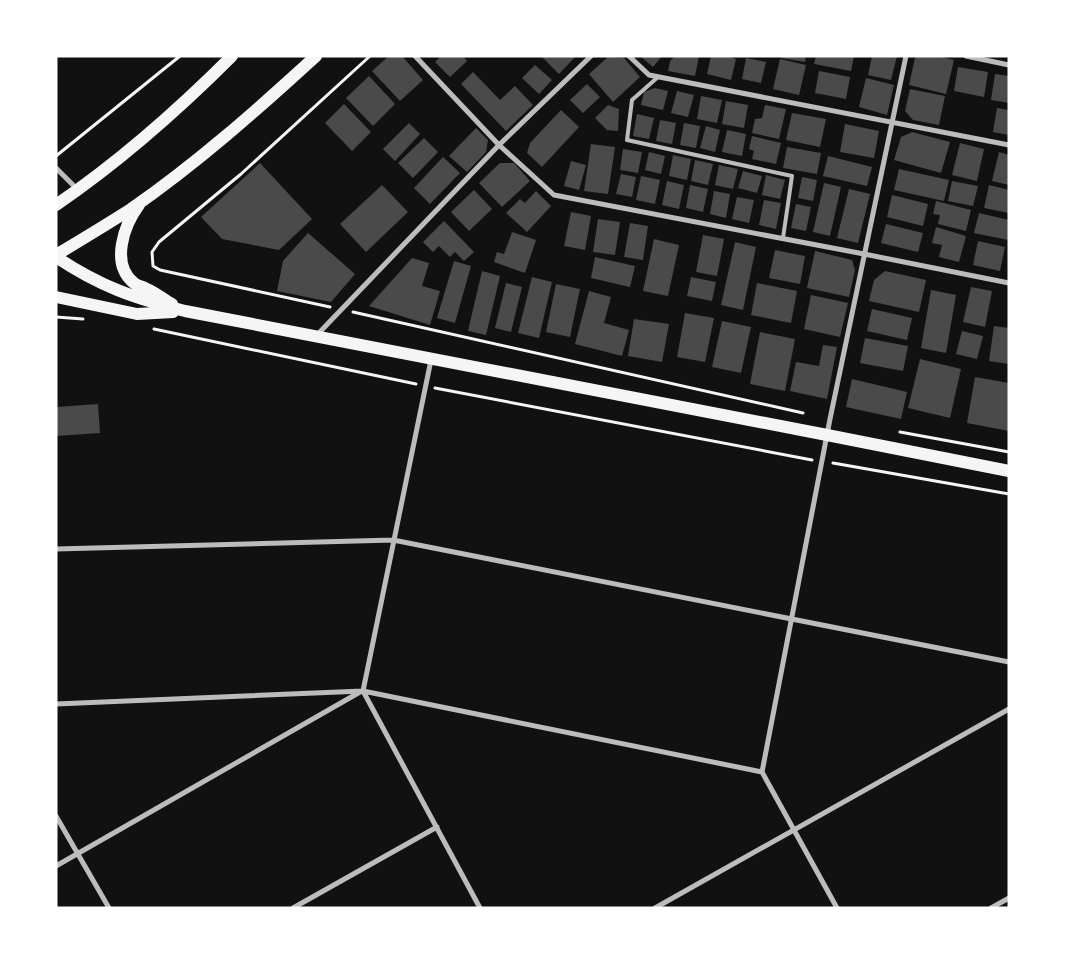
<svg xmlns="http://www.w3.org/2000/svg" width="1065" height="964" viewBox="0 0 1065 964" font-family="Overpass,sans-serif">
  <rect width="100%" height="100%" fill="#111"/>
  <path fill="#4a4a4a" d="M389 56H402L423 80 400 101 372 71Z
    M441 56H463L467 61 450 77 435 62Z
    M541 56H576L559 74Z
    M640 56H662L653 67Z
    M675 56H699L695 76 668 71 670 61Z
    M711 56H726L736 59 731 80 707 74Z
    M781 56H806L805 62 781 58Z
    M816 56H854L851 71 814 64Z
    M872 56H897L891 80 868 75Z
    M918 56H938L954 60 946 94 909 85 915 58Z
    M608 57 624 58 640 77 613 102 589 74Z
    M746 58 766 62 761 83 742 79Z
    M780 59 806 65 799 95 773 89Z
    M535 65 552 80 539 94 522 78Z
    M958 67 988 72 984 97 954 91Z
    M819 71 850 77 846 99 815 93Z
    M473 72 500 100 515 86 533 105 506 131 461 84Z
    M995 74 1009 76V103L991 100Z
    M369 76 395 104 373 126 346 98Z
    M866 78 894 85 887 115 859 107Z
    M587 84 600 97 583 113 570 100Z
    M655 88 668 91 663 110 641 105 644 92Z
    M910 89 945 96 939 125 913 120 905 111Z
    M677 91 694 95 688 117 671 113Z
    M701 96 722 100 717 123 697 119Z
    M726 101 748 105 744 128 722 124Z
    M344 104 371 132 352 151 325 123Z
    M608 105 619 109 618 131 607 130 595 118Z
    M765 105 786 109 779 139 752 133 755 119 762 118Z
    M997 108 1009 110V135L993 132Z
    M561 110 579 127 542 167 527 153 530 143Z
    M792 113 826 119 820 147 786 140Z
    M637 114 654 118 649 139 633 136Z
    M660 120 676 123 672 144 656 141Z
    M409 123 420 134 395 161 383 149Z
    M684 123 700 126 696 148 680 145Z
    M845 124 879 131 874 158 840 152Z
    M706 126 720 130 715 152 700 148Z
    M476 128 488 140 486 152 467 172 449 156Z
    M727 130 746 134 742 156 722 152Z
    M912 132 950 142 941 173 894 160 901 137Z
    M752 136 781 143 776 164 752 159 754 151 749 149Z
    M424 138 438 152 413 178 398 163Z
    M960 143 984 149 977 181 952 175Z
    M591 144 615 147 608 194 584 191Z
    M787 147 821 153 817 174 783 168Z
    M623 149 642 152 638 173 620 170Z
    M649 152 665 156 661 174 645 170Z
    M999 152 1009 155V185L992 181Z
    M673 155 691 159 687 180 669 176Z
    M828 156 872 167 867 186 823 176Z
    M443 157 460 173 430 204 414 188Z
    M695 160 713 164 708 185 691 181Z
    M571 161 586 165 579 190 564 186Z
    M260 163 312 219 279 250 222 239 201 217Z
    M500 163H514L530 181 502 207 479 183Z
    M719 165 738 169 733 189 715 185Z
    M899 169 949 180 944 201 894 190Z
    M743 171 762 176 757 193 738 188Z
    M621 174 636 177 632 197 616 194Z
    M766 175 785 180 780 199 762 195Z
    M641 176 660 180 655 204 636 200Z
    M802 177 817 180 813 201 798 198Z
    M667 181 684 185 679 209 662 205Z
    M952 181 978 186 973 206 948 201Z
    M824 183 841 187 830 236 813 232Z
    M382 185 408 212 366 252 340 224Z
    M690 185 708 189 703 212 686 208Z
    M989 185 1009 190V213L984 208Z
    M849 189 870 194 858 243 837 238Z
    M474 190 492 209 469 231 451 212Z
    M536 191 551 206 527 232 506 213 520 199 525 203Z
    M714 191 730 194 726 218 710 214Z
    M892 195 928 204 923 226 887 217Z
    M737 197 754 200 749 223 732 219Z
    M764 200 781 203 776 229 759 225Z
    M936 201 971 210 966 231 938 224 940 215 933 214Z
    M796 204 811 207 806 231 791 228Z
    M571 212 591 216 585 250 564 246Z
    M979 213 1009 220 1008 240 974 233Z
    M598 219 620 222 615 255 593 252Z
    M444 221 474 252 464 261 455 252 450 257 439 246 433 252 423 242Z
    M630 223 648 226 643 260 624 257Z
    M886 224 923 233 918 252 881 243Z
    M936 227 966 236 959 262 939 257 942 245 932 243Z
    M512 232 536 240 525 273 494 262 497 252 504 254Z
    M308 233 355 274 331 302 277 291 283 261Z
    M703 235 724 239 717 276 696 272Z
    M654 239 679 245 668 296 643 291Z
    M978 241 1005 247 1000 271 973 265Z
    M735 242 756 247 743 310 721 305Z
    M775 250 805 256 800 284 769 278Z
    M815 251 852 260 855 270 849 297 807 288Z
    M595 257 635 266 630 287 591 278Z
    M412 258 429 263 422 286 440 291 430 325 369 306Z
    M454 261 471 266 455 323 437 318Z
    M482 271 500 276 486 335 468 331Z
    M885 271 926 280 919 312 869 301 874 280Z
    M532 277 552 282 539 338 518 333Z
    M691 277 716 282 712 301 687 296Z
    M506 283 522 287 511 332 495 328Z
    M757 283 797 291 791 323 751 315Z
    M556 284 580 289 570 337 546 332Z
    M971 287 992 291 985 327 963 322Z
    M931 290 956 295 946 353 921 348Z
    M589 291 611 297 604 323 629 330 622 356 575 344Z
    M811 295 848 303 840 337 804 329Z
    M872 309 912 318 907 340 867 331Z
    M685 313 714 318 705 362 677 357Z
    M634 319 669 324 662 362 628 356Z
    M722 321 751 327 741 373 712 367Z
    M994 326 1009 328V364L989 361Z
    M962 331 983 336 977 359 956 354Z
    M760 332 795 339 785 391 750 384Z
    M865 338 908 346 903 371 860 363Z
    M823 345 837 347 827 399 790 391 796 362 819 366Z
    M920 359 961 369 950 418 908 408Z
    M975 377 1009 383V431L967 423Z
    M852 379 907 392 901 419 846 407Z
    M98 404 100 433 56 436V407Z"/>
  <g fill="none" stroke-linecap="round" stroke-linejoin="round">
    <path stroke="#f5f5f5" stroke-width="3" d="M56 156 180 56
      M330 307 160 270 153 266 152 252 159 242 241 174 370 56
      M353 312 803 413
      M56 317 83 319
      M154 329 416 384
      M435 388 812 460
      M900 432 1009 452
      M833 463 1009 494"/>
    <path stroke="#bcbcbc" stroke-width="4" d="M658 77 632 100 627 140 792 176 783 238"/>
    <path stroke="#bcbcbc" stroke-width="5" d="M415 56 499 145 554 195 864 254 1009 283
      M629 56 649 75 1009 145
      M966 56 1009 65
      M56 168 77 189
      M316 336 499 145 591 56
      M431 360 363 691 480 908
      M56 549 393 540 1009 662
      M56 704 363 691 762 772
      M56 816 109 908
      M56 866 360 692
      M293 908 437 827
      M655 908 1009 709
      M837 908 762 772 830 419 906 56
      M991 908 1009 898"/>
    <path stroke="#f5f5f5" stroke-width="12" d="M56 205C119 162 178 110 232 56
      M139 205C124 225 110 264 134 283 137 286 142 286 145 288 155 292 163 299 172 304
      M56 255C81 240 106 225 131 209 196 164 257 110 316 56
      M56 257C101 287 134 298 185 311L827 435 1009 471
      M56 297 137 314 173 312"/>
  </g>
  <rect width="1065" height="964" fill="none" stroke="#ffffff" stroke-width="115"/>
</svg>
